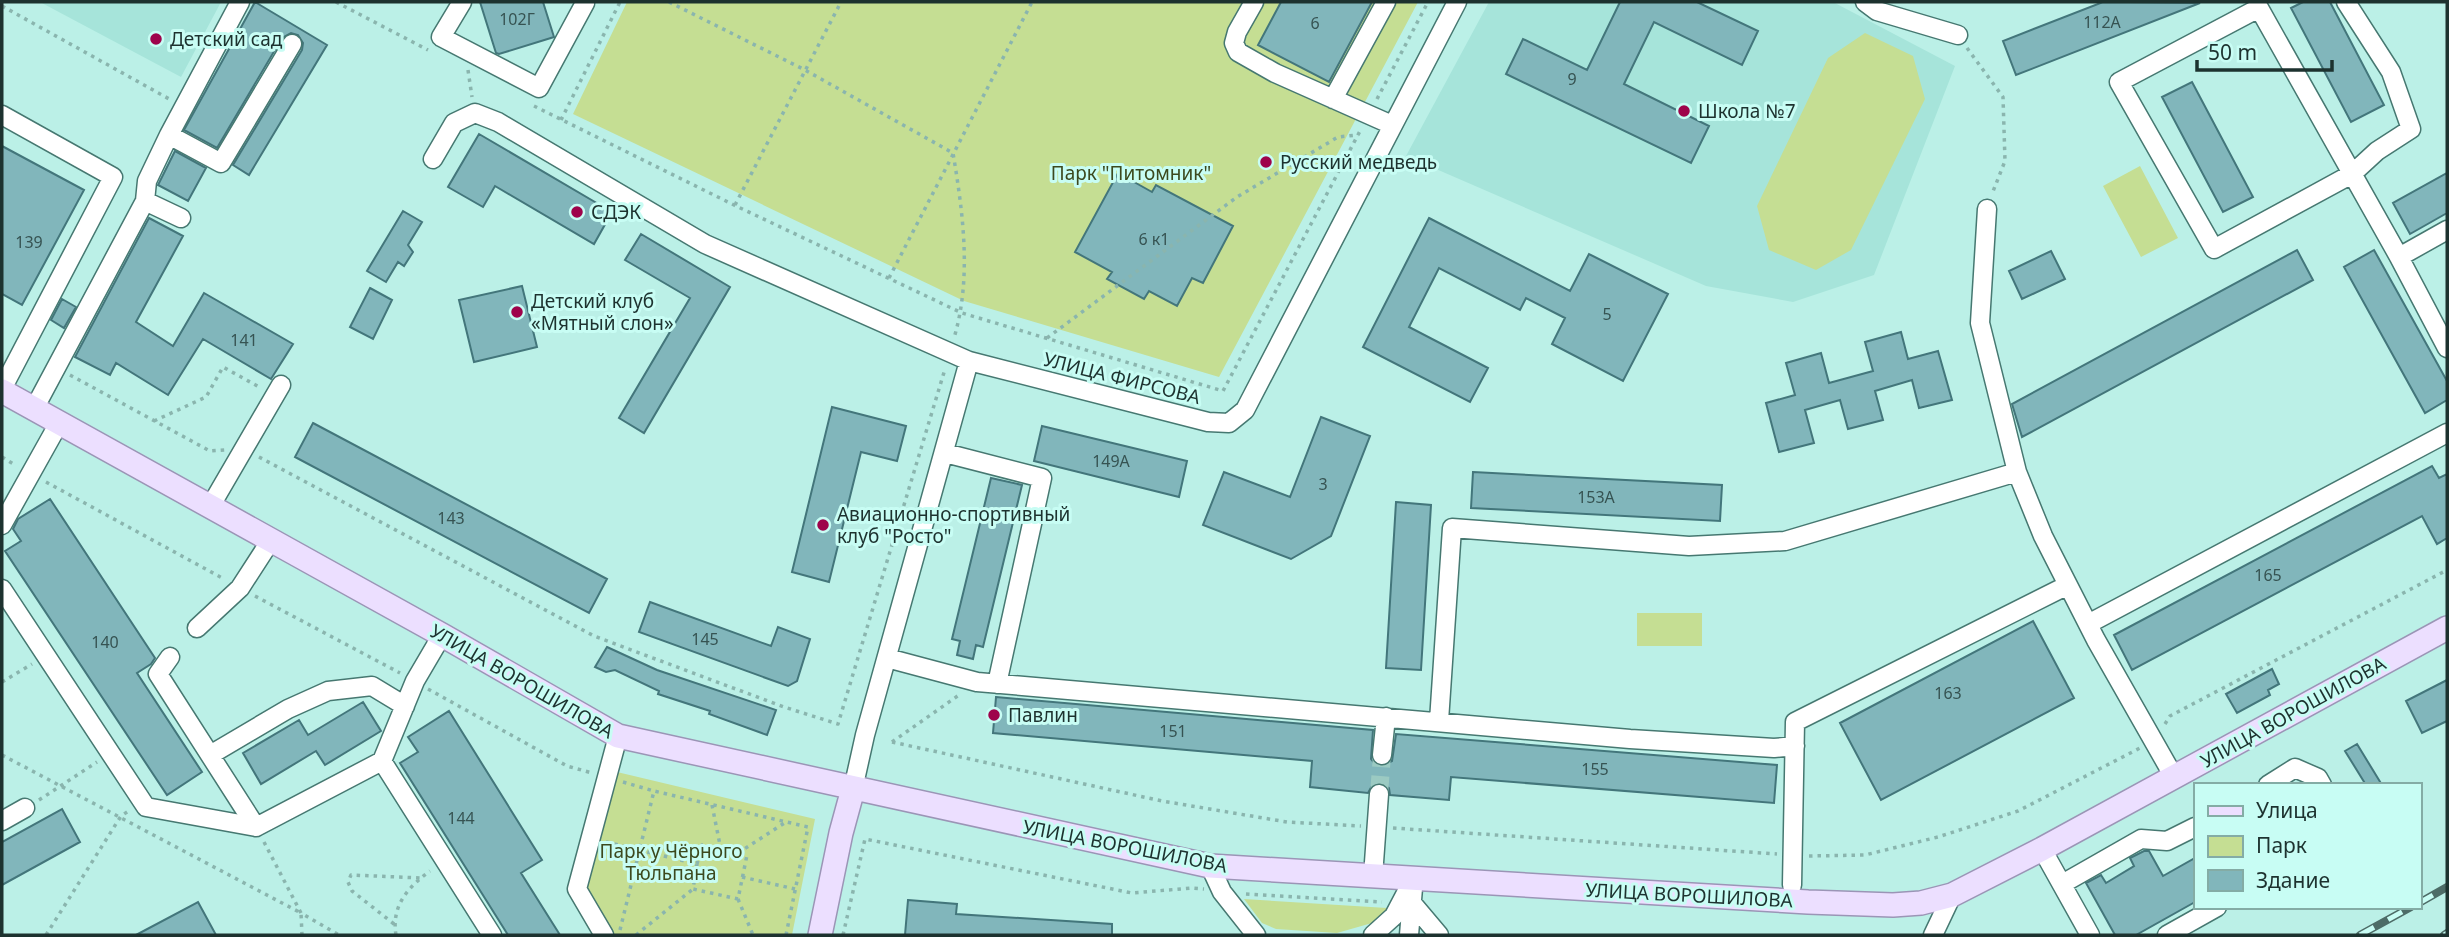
<svg xmlns="http://www.w3.org/2000/svg" width="2449" height="937" viewBox="0 0 2449 937" font-family="'Noto Sans',sans-serif">
  <rect width="100%" height="100%" fill="#bbf0e7"/>
  <path fill="#a6e4da" d="M40 2H221L181 77Z
    M1489 2H1833L1955 66 1874 275 1793 302 1706 286 1406 156Z"/>
  <path fill="#c5de93" d="M627 2H1418L1219 377 964 301 573 114Z
    M1865 33 1913 56 1925 99 1851 250 1816 270 1769 250 1757 206 1828 58Z
    M2140 166 2178 238 2141 257 2103 186Z
    M1637 613H1702V646H1637Z
    M617 772 815 819 792 935H606L585 892Z
    M1244 899 1387 908H1388L1372 923 1337 933 1276 929 1262 923Z"/>
  <path fill="#81b6bb" stroke="#43767b" stroke-width="2" d="M255 2 327 45 249 175 233 165 302 50 303 43 298 35 291 33 282 38 217 148 184 130Z
    M480 2H543L554 37 499 54 496 53Z
    M1281 2H1372L1329 82 1258 45Z
    M1620 2H1697L1758 31 1742 65 1654 22 1624 84 1709 126 1691 163 1506 74 1523 39 1587 70Z
    M2103 2 2200 3 2016 75 2003 41Z
    M2303 2H2330L2384 105 2351 122 2291 8Z
    M2192 82 2253 197 2223 212 2162 97Z
    M479 134 612 212 594 244 495 186 483 207 448 187Z
    M2 146 84 190 22 305 2 294Z
    M175 151 206 168 188 201 158 185Z
    M1118 173 1152 192 1156 185 1233 226 1203 283 1192 278 1177 306 1149 291 1144 299 1107 279 1112 272 1075 252Z
    M2447 173V213L2410 234 2393 203Z
    M403 211 422 222 408 245 413 252 404 266 398 262 386 282 367 271Z
    M149 218 183 236 136 322 173 346 204 293 293 344 271 379 203 339 168 395 116 363 110 375 75 357Z
    M1429 218 1570 291 1589 254 1668 294 1623 381 1552 344 1565 318 1526 298 1520 310 1439 268 1409 327 1488 368 1470 402 1363 347Z
    M641 234 730 287 644 433 619 418 690 298 625 260Z
    M2297 250 2313 280 2022 437 2012 404Z
    M2374 250 2447 381V400L2425 413 2344 267Z
    M2051 251 2065 279 2022 299 2009 271Z
    M522 286 537 347 474 362 459 300Z
    M370 288 392 300 373 339 350 327Z
    M62 299 76 307 64 328 51 320Z
    M1901 332 1908 359 1938 351 1952 400 1919 408 1912 380 1875 391 1883 420 1848 429 1840 400 1805 410 1814 443 1779 452 1766 403 1795 395 1786 363 1821 353 1829 383 1873 371 1865 342Z
    M832 407 906 426 897 461 861 452 829 582 792 572Z
    M1321 417 1370 436 1331 536 1291 559 1203 525 1224 472 1290 497Z
    M313 423 607 579 589 613 295 457Z
    M1042 426 1187 461 1179 497 1034 461Z
    M2432 466 2439 478 2447 474V538L2437 544 2422 516 2132 670 2114 635Z
    M1473 472 1722 485 1720 521 1471 508Z
    M991 478 1022 485 983 647 976 645 973 659 957 655 960 641 952 639Z
    M50 499 155 658 151 664 137 673 202 772 167 795 5 551 21 541 13 529 18 519Z
    M1396 502 1431 505 1421 670 1386 668Z
    M650 602 771 646 778 627 810 639 797 681 788 686 639 632Z
    M2033 621 2074 698 1881 800 1840 723Z
    M607 647 657 670 776 710 767 735 709 714 710 711 658 694 659 691 615 670 606 672 595 667Z
    M2272 669 2279 684 2268 690 2270 695 2237 713 2226 694Z
    M2447 680V721L2422 733 2406 701Z
    M996 697 1373 730 1371 759 1375 764 1382 766 1392 761 1396 734 1777 765 1774 803 1451 777 1449 800 1390 795 1389 788 1381 783 1373 784 1368 793 1310 787 1312 761 993 733Z
    M363 702 381 731 325 765 316 751 261 784 243 753 299 720 308 735Z
    M449 711 542 860 521 873 560 935H508L400 763 418 752 408 737Z
    M2357 744 2382 785H2366L2345 751Z
    M62 809 80 842 2 885V842Z
    M2144 851H2149L2163 876 2195 858V902L2136 935H2115L2086 883 2101 875 2106 883 2134 866 2130 858Z
    M908 900 957 904 956 914 1112 924V935H905Z
    M198 902 216 935H136Z"/>
  <g fill="none" stroke-linecap="round" stroke-linejoin="round">
    <path stroke="#9bcac2" stroke-width="18" stroke-dasharray="18 9" stroke-linecap="butt" d="M1379 794 1382 755"/>
    <defs>
      <path id="minor" d="M462 2 441 37 539 88 585 3 584 2
        M1254 2 1237 32 1234 43 1238 52 1275 73 1392 125
        M1865 2 1877 11 1958 35
        M2346 2 2391 72 2411 129 2377 151 2352 174 2214 249 2119 82 2259 8 2399 257
        M1333 99 1386 2
        M2 115 113 177 2 389
        M169 135 221 163 292 44
        M433 159 454 123 475 113 498 122 705 244 969 361 1208 422 1229 423 1245 410 1457 2
        M145 201 181 218
        M1987 209 1980 323 2017 472 2043 536 2096 640 2174 777
        M2447 230 2399 257 2447 348
        M34 409 145 201 147 181 169 135 240 2
        M945 453 1042 478 997 684
        M210 507 281 385
        M2 525 59 423
        M2 589 146 807 256 827
        M2088 624 2447 433
        M197 628 240 588 271 540
        M442 635 415 681 382 761 492 935
        M170 657 158 674 256 827 382 761
        M887 658 977 682 1630 739 1774 748 1795 746
        M1439 721 1452 528 1689 546 1785 541 2017 472
        M210 755 288 709 328 691 372 686 405 706
        M1382 755 1386 717
        M2268 785 2295 768 2318 778 2322 785
        M853 789 865 735 969 361
        M2 821 25 808
        M2042 849 2090 935
        M1210 866 1222 892 1256 935
        M1373 876 1379 794
        M2062 884 2141 839 2167 841 2195 827
        M1792 885 1795 722 2068 585
        M1412 903 1439 935
        M604 935 577 889 618 736
        M1373 935 1394 916 1414 878
        M1409 935 1413 888
        M1933 935 1952 895
        M2167 935 2217 907"/>
      <path id="major" d="M2 391 442 635 618 736 1210 866 1808 902 1893 905 1921 903 1952 895 2042 849 2447 628
        M820 935 841 833 853 789"/>
    </defs>
    <use href="#minor" stroke="#467871" stroke-width="21"/>
    <use href="#major" stroke="#9b95b6" stroke-width="26"/>
    <path stroke="#8ab5ae" stroke-width="3.5" stroke-dasharray="3.5 5" stroke-linecap="butt" d="M336 2 428 50
      M669 2 805 70 953 153C963 213 972 278 954 338
      M2 6 171 100
      M1967 48 2003 97 2005 161 1992 194
      M468 70 472 97
      M1377 99 1428 2
      M534 106 734 205 962 313 1223 391 1360 131
      M561 120 620 2
      M735 205 841 2
      M889 278 1032 2
      M1047 338 1237 197 1338 137 1358 135
      M70 375 210 451 225 450
      M154 421 206 397 223 367 261 388
      M2 457 15 465
      M259 457 594 636 784 707 838 724 945 369
      M46 482 224 579
      M255 596 400 673
      M2 682 32 664
      M428 689 567 766 592 773
      M2165 724 2170 716 2447 570
      M892 742 1162 801 1287 822 1361 826
      M892 742 959 695
      M2 755 301 913 302 935
      M623 782 654 791
      M39 800 97 762
      M712 805 721 850
      M1393 828 1777 854
      M264 842 301 913 339 935
      M606 842 697 864 702 845 747 855 738 899 693 889 697 864
      M738 853 786 822
      M1809 856 1865 855 1938 837 2018 811 2140 748
      M742 877 795 889
      M1246 894 1382 902
      M738 899 753 935
      M394 924 352 891 348 882 351 875 421 878
      M620 930 654 791 808 827 786 935
      M46 935 121 816 130 810
      M396 935C391 906 408 887 430 871
      M636 935 693 889
      M843 935 865 839 1132 893 1192 888 1204 889"/>
    <use href="#minor" stroke="#fff" stroke-width="18"/>
    <use href="#major" stroke="#ecdfff" stroke-width="23"/>
    <defs>
      <path id="rail" d="M2419 903 2447 887
        M2360 935 2411 907
        M2444 935 2447 933"/>
    </defs>
    <use href="#rail" stroke="#4d6c67" stroke-width="8"/>
    <use href="#rail" stroke="#c8fdf4" stroke-width="5" stroke-dasharray="16" stroke-linecap="butt"/>
  </g>
  <g fill="#9e034b" stroke="#c8fdf4" stroke-width="2.5">
    <circle cx="156" cy="39" r="7"/>
    <circle cx="1684" cy="111" r="7"/>
    <circle cx="1266" cy="162" r="7"/>
    <circle cx="577" cy="212" r="7"/>
    <circle cx="517" cy="312" r="7"/>
    <circle cx="823" cy="525" r="7"/>
    <circle cx="994" cy="715" r="7"/>
  </g>
  <g text-anchor="middle" stroke-width="6" stroke-linejoin="round" paint-order="stroke">
    <g font-size="16" fill="#365352">
      <text x="517" y="25">102Г</text>
      <text x="2102" y="28">112А</text>
      <text x="1315" y="29">6</text>
      <text x="1572" y="85">9</text>
      <text x="1154" y="245">6 к1</text>
      <text x="29" y="248">139</text>
      <text x="1607" y="320">5</text>
      <text x="244" y="346">141</text>
      <text x="1111" y="467">149А</text>
      <text x="1323" y="490">3</text>
      <text x="1596" y="503">153А</text>
      <text x="451" y="524">143</text>
      <text x="2268" y="581">165</text>
      <text x="705" y="645">145</text>
      <text x="105" y="648">140</text>
      <text x="1948" y="699">163</text>
      <text x="1173" y="737">151</text>
      <text x="1595" y="775">155</text>
      <text x="461" y="824">144</text>
    </g>
    <g font-size="19" fill="#1d322f" stroke="#c8fdf4" text-anchor="start">
      <text x="170" y="46">Детский сад</text>
      <text x="1698" y="118">Школа №7</text>
      <text x="1280" y="169">Русский медведь</text>
      <text x="591" y="219">СДЭК</text>
      <text x="531" y="308">Детский клуб<tspan x="531" dy="22">«Мятный слон»</tspan></text>
      <text x="837" y="521">Авиационно-спортивный<tspan x="837" dy="22">клуб "Росто"</tspan></text>
      <text x="1008" y="722">Павлин</text>
    </g>
    <g font-size="19" fill="#3c491e" stroke="#c8fdf4">
      <text x="1131" y="180">Парк "Питомник"</text>
      <text x="671" y="858">Парк у Чёрного<tspan x="671" dy="22">Тюльпана</tspan></text>
    </g>
    <g font-size="19" fill="#1d322f" stroke="#c8fdf4">
      <text transform="translate(1122 378) rotate(14)" y="7">УЛИЦА ФИРСОВА</text>
      <text transform="translate(522 681) rotate(30)" y="7">УЛИЦА ВОРОШИЛОВА</text>
      <text transform="translate(2293 712) rotate(-29)" y="7">УЛИЦА ВОРОШИЛОВА</text>
      <text transform="translate(1125 846) rotate(11)" y="7">УЛИЦА ВОРОШИЛОВА</text>
      <text transform="translate(1689 895) rotate(3)" y="7">УЛИЦА ВОРОШИЛОВА</text>
    </g>
  </g>
  <rect width="2449" height="937" fill="none" stroke="#1d322f" stroke-width="7"/>
  <rect x="2194" y="783" width="228" height="126" fill="#c8fdf4" stroke="#84aca5" stroke-width="2"/>
  <rect x="2208" y="806" width="35" height="10" fill="#ecdfff" stroke="#84aca5" stroke-width="2"/>
  <text x="2256" y="818" font-size="21" fill="#1d322f">Улица</text>
  <rect x="2208" y="836" width="35" height="21" fill="#c5de93" stroke="#84aca5" stroke-width="2"/>
  <text x="2256" y="853" font-size="21" fill="#1d322f">Парк</text>
  <rect x="2208" y="870" width="35" height="21" fill="#81b6bb" stroke="#84aca5" stroke-width="2"/>
  <text x="2256" y="888" font-size="21" fill="#1d322f">Здание</text>
  <path d="M2197 60v10h135v-10" fill="none" stroke="#1d322f" stroke-width="3.5"/>
  <text x="2208" y="60" font-size="21" fill="#1d322f" stroke="#c8fdf4" stroke-width="5" paint-order="stroke">50 m</text>
</svg>
